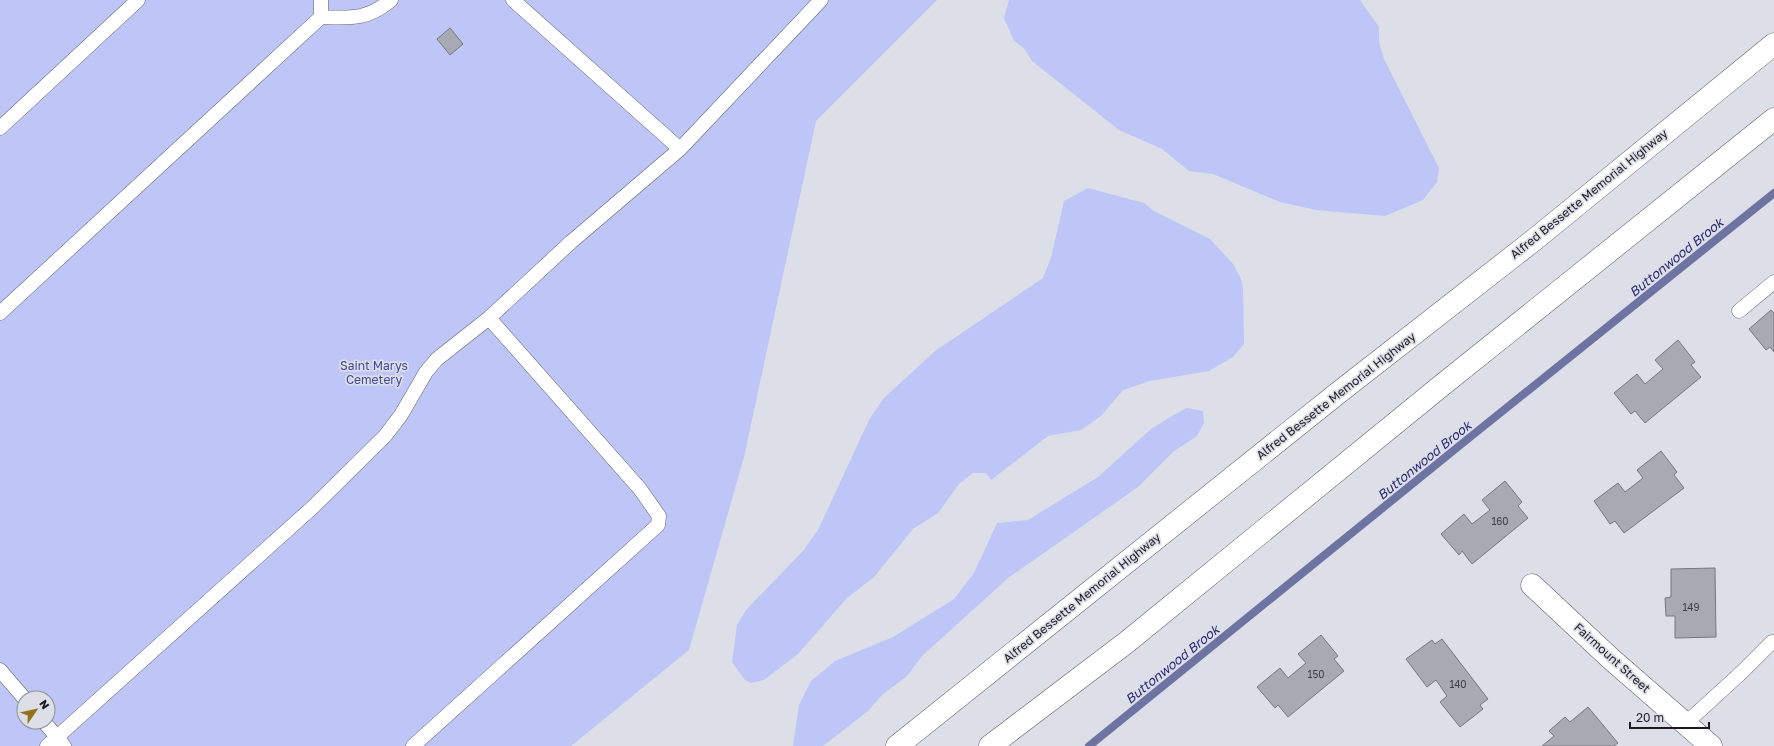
<svg xmlns="http://www.w3.org/2000/svg" width="1774" height="746" viewBox="0 0 1774 746" font-family="'Golos Text',sans-serif">
  <rect width="100%" height="100%" fill="#dcdee8"/>
  <path fill="#bdc6f7" fill-rule="evenodd" d="M0 0H937L816 121 744 457 689 650 571 746H0ZM24 698H48V722H24Z
    M1009 0H1360L1379 27V42L1384 59 1439 168 1437 182 1423 200 1385 216 1316 210 1280 202 1213 174 1189 171 1162 149 1119 130 1032 61 1024 48 1014 41 1004 18Z
    M1088 188 1144 203 1154 211 1210 239 1233 264 1241 279 1243 289 1244 344 1233 357 1209 371 1150 381 1123 390 1101 416 1081 430 1048 436 991 480 986 473H973L959 484 938 513 913 529 874 577 847 598 798 654 764 680 751 683 745 680 732 662 737 625 746 610 803 551 818 530 869 420 883 399 935 351 1043 278 1051 258 1064 201Z
    M1187 408 1203 411 1204 423 1197 436 1173 452 1138 487 1008 578 922 656 907 676 882 695 868 711 823 746H793L799 705 811 681 835 661 893 637 954 599 974 573 997 523 1028 520 1098 477 1151 429 1172 416Z"/>
  <g fill="none" stroke-linecap="round" stroke-linejoin="round">
    <path stroke="#6d74a2" stroke-width="8" d="M1089 746 1464 442 1774 193"/>
  </g>
  <path fill="#a8aab3" stroke="#767881" d="M450 28 463 44 450 55 437 39Z
    M1771 310 1774 313V352L1770 347 1766 350 1749 329Z
    M1678 340 1695 362 1691 365 1701 377 1645 423 1635 411 1631 414 1614 393 1637 374 1645 384 1663 369 1655 360Z
    M1661 451 1677 472 1674 475 1684 488 1624 533 1615 521 1610 524 1594 501 1618 483 1625 492 1643 478 1637 470Z
    M1505 481 1522 502 1518 506 1528 518 1472 564 1462 551 1459 555 1441 534 1464 514 1472 524 1490 510 1482 500Z
    M1715 568 1716 637 1675 638V616H1666L1665 598 1671 597V569Z
    M1321 635 1338 656 1334 659 1344 671 1288 717 1278 705 1275 708 1257 687 1280 668 1288 678 1306 663 1298 654Z
    M1442 639 1488 699 1480 705 1483 709 1460 727 1440 702 1447 696 1436 680 1427 687 1406 659 1432 640 1435 644Z
    M1588 707 1618 743 1614 746H1542L1554 736 1549 731 1565 717 1570 722Z"/>
  <g fill="none" stroke-linecap="round" stroke-linejoin="round">
    <defs>
      <path id="lane" d="M321 0V17C351 18 367 20 391 0
        M513 0 680 149
        M0 128 138 0
        M1739 311 1774 282
        M0 313 321 17
        M0 670 24 698
        M44 722 57 737 47 746
        M1685 724 1742 672 1772 642
        M64 746 57 737 313 507 385 436 401 415 426 372 437 359 489 318 571 242 680 149 821 0
        M413 746 658 525 659 516 640 489 489 318"/>
      <path id="street" d="M1532 585 1610 658 1711 746"/>
      <path id="highway" d="M897 746 1338 393 1534 240 1774 44
        M990 746 1127 642 1441 386 1774 119"/>
    </defs>
    <use href="#lane" stroke="#60626b" stroke-width="15"/>
    <use href="#street" stroke="#60626b" stroke-width="23"/>
    <use href="#highway" stroke="#60626b" stroke-width="23"/>
    <use href="#lane" stroke="#fff" stroke-width="14"/>
    <use href="#street" stroke="#fff" stroke-width="22"/>
    <use href="#highway" stroke="#fff" stroke-width="22"/>
  </g>
  <g text-anchor="middle" stroke-width="3.5" stroke-linejoin="round" paint-order="stroke">
    <g font-size="10" fill="#3e3e43">
      <text x="1500" y="525">160</text>
      <text x="1691" y="611">149</text>
      <text x="1316" y="678">150</text>
      <text x="1458" y="688">140</text>
    </g>
    <g font-size="12" fill="#1a1a1e" stroke="#dcdee8">
      <text transform="translate(1589 194) rotate(-39)" y="4">Alfred Bessette Memorial Highway</text>
      <text transform="translate(1336 396) rotate(-38)" y="4">Alfred Bessette Memorial Highway</text>
      <text transform="translate(1082 598) rotate(-39)" y="4">Alfred Bessette Memorial Highway</text>
      <text transform="translate(1612 658) rotate(42)" y="4">Fairmount Street</text>
    </g>
    <g font-size="12" fill="#434996" stroke="#dcdee8">
      <text x="374" y="370">Saint Marys<tspan x="374" dy="14">Cemetery</tspan></text>
    </g>
    <g font-size="13" font-style="italic" fill="#272771" stroke="#dcdee8">
      <text transform="translate(1676 257) rotate(-39)" y="5">Buttonwood Brook</text>
      <text transform="translate(1424 460) rotate(-39)" y="5">Buttonwood Brook</text>
      <text transform="translate(1172 664) rotate(-39)" y="5">Buttonwood Brook</text>
    </g>
  </g>
  <g transform="translate(36 710) rotate(56)"><circle r="19" fill="#dcdee8" stroke="#8e9097"/>
  <path d="M0-3L7 15L0 10L-7 15Z" fill="#94721a"/>
  <text y="-6" font-size="11" font-weight="bold" text-anchor="middle" fill="#1a1a1e">N</text>
  </g>
  <path d="M1630 722v6h79v-6" fill="none" stroke="#1a1a1e" stroke-width="2"/>
  <text x="1636" y="722" font-size="12" fill="#1a1a1e" stroke="#dcdee8" stroke-width="3" paint-order="stroke">20 m</text>
</svg>
